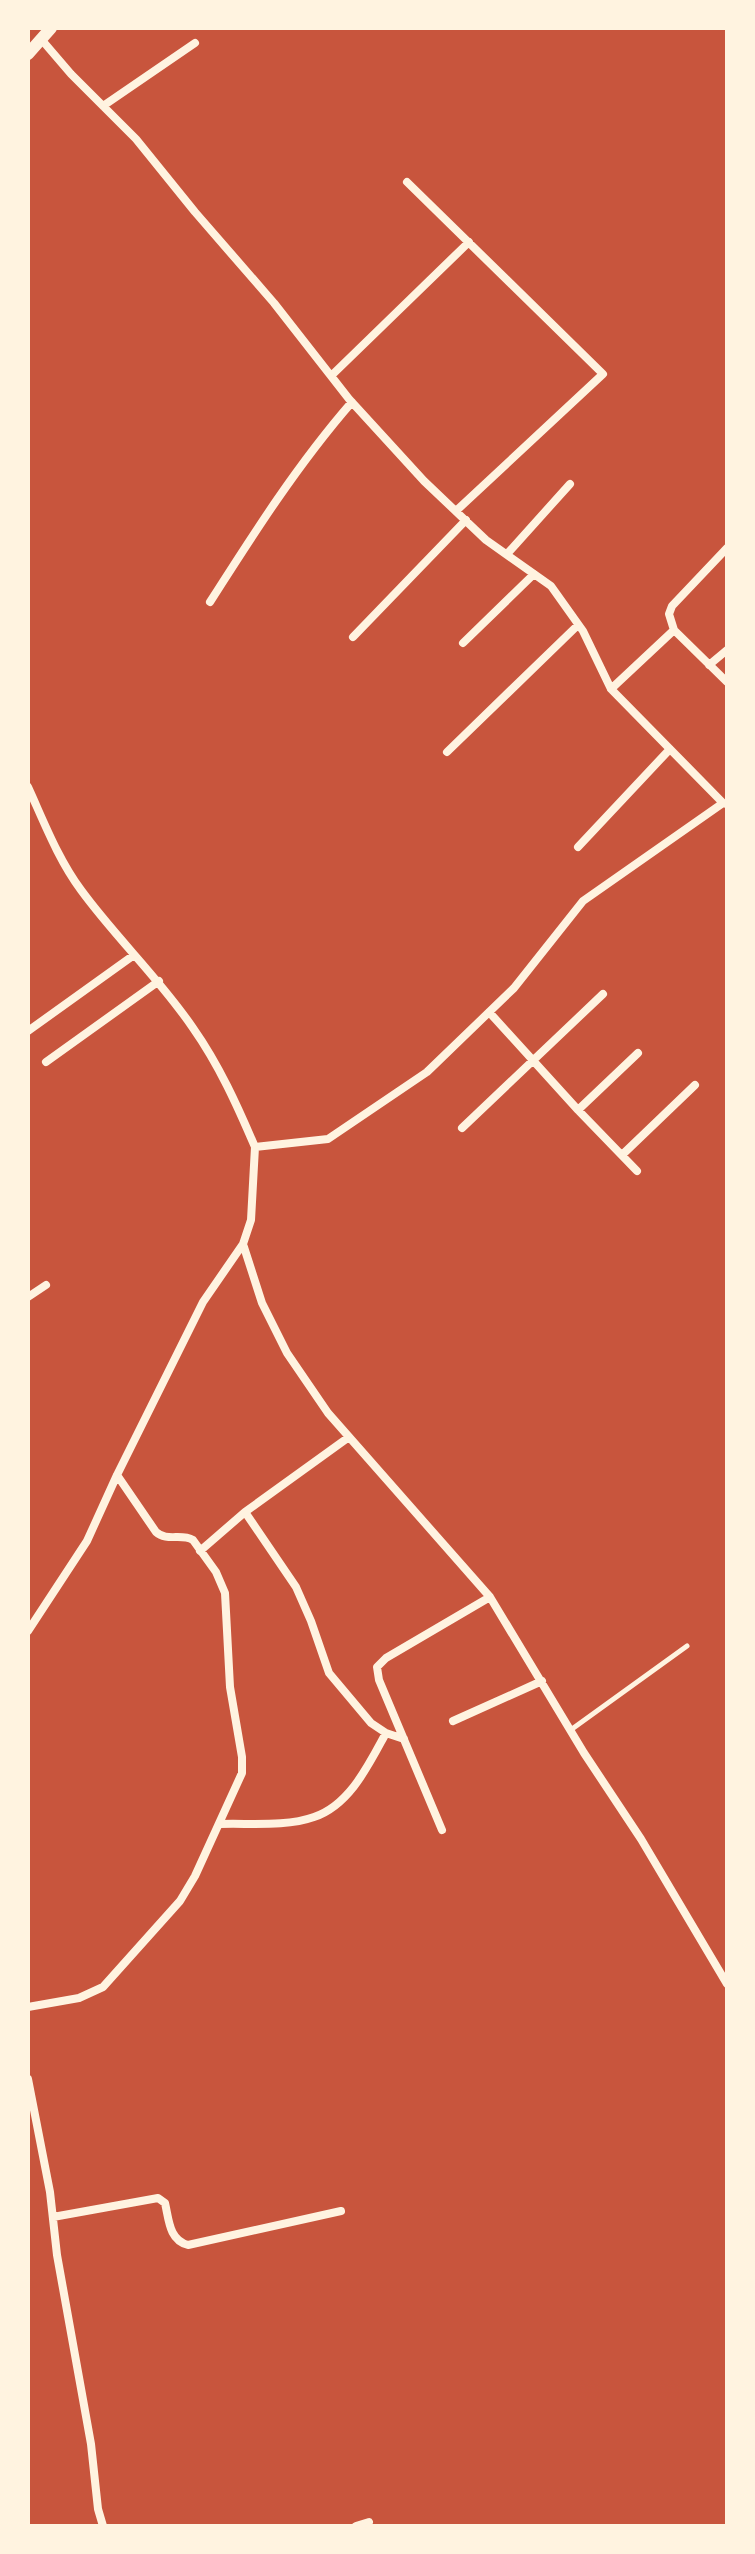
<svg xmlns="http://www.w3.org/2000/svg" width="755" height="2554" viewBox="0 0 755 2554" font-family="'Roboto Serif',serif">
  <rect width="100%" height="100%" fill="#c8553d"/>
  <g fill="none" stroke-linecap="round" stroke-linejoin="round">
    <path stroke="#fff3e0" stroke-width="5" d="M572 1729 687 1646"/>
    <path stroke="#fff3e0" stroke-width="8" d="M41 39 71 74 136 139 195 212 274 303 349 399 424 481 486 540 551 586 583 631 611 689 723 803 727 804
      M103 106 195 43
      M407 182 603 374 456 511
      M331 376 469 242
      M727 548 672 606 669 614 674 630 727 682
      M507 554 570 484
      M210 602C254 533 298 464 352 402
      M353 637 466 520
      M463 643 534 574
      M709 665 727 650
      M611 689 674 630
      M447 752 578 625
      M28 787C44 822 58 859 81 890 116 938 160 979 193 1028 219 1065 237 1105 255 1147
      M578 847 670 749
      M489 1012 578 1110 638 1053
      M28 1031 134 955
      M46 1062 159 981
      M578 1110 637 1171
      M462 1128 603 994
      M622 1155 695 1085
      M243 1244 251 1220 255 1147 328 1139 427 1072 514 988 583 901 723 803
      M28 1297 46 1285
      M245 1512 296 1587 311 1621 329 1673 371 1723 386 1733 404 1739
      M200 1551 245 1512 349 1437
      M28 1631 87 1541 117 1475 203 1302 243 1244 262 1303 287 1353 328 1413 490 1597 584 1753 641 1839 727 1984
      M453 1721 542 1681
      M220 1824C250 1823 286 1827 314 1817 350 1805 369 1764 386 1733
      M442 1830 379 1680 377 1667 386 1658 490 1597
      M28 2007 79 1998 103 1987 180 1901 195 1876 242 1773V1757L230 1687 225 1593 216 1572 193 1540C181 1533 167 1542 156 1532L117 1475
      M28 2079 50 2192 57 2255 91 2444 98 2509 103 2526
      M53 2217 158 2198 165 2203C169 2220 169 2240 188 2245L341 2211
      M356 2526 369 2522"/>
    <path stroke="#fff3e0" stroke-width="12" d="M28 54 51 28"/>
  </g>
  <rect width="755" height="2554" fill="none" stroke="#fff3e0" stroke-width="60"/>
</svg>
